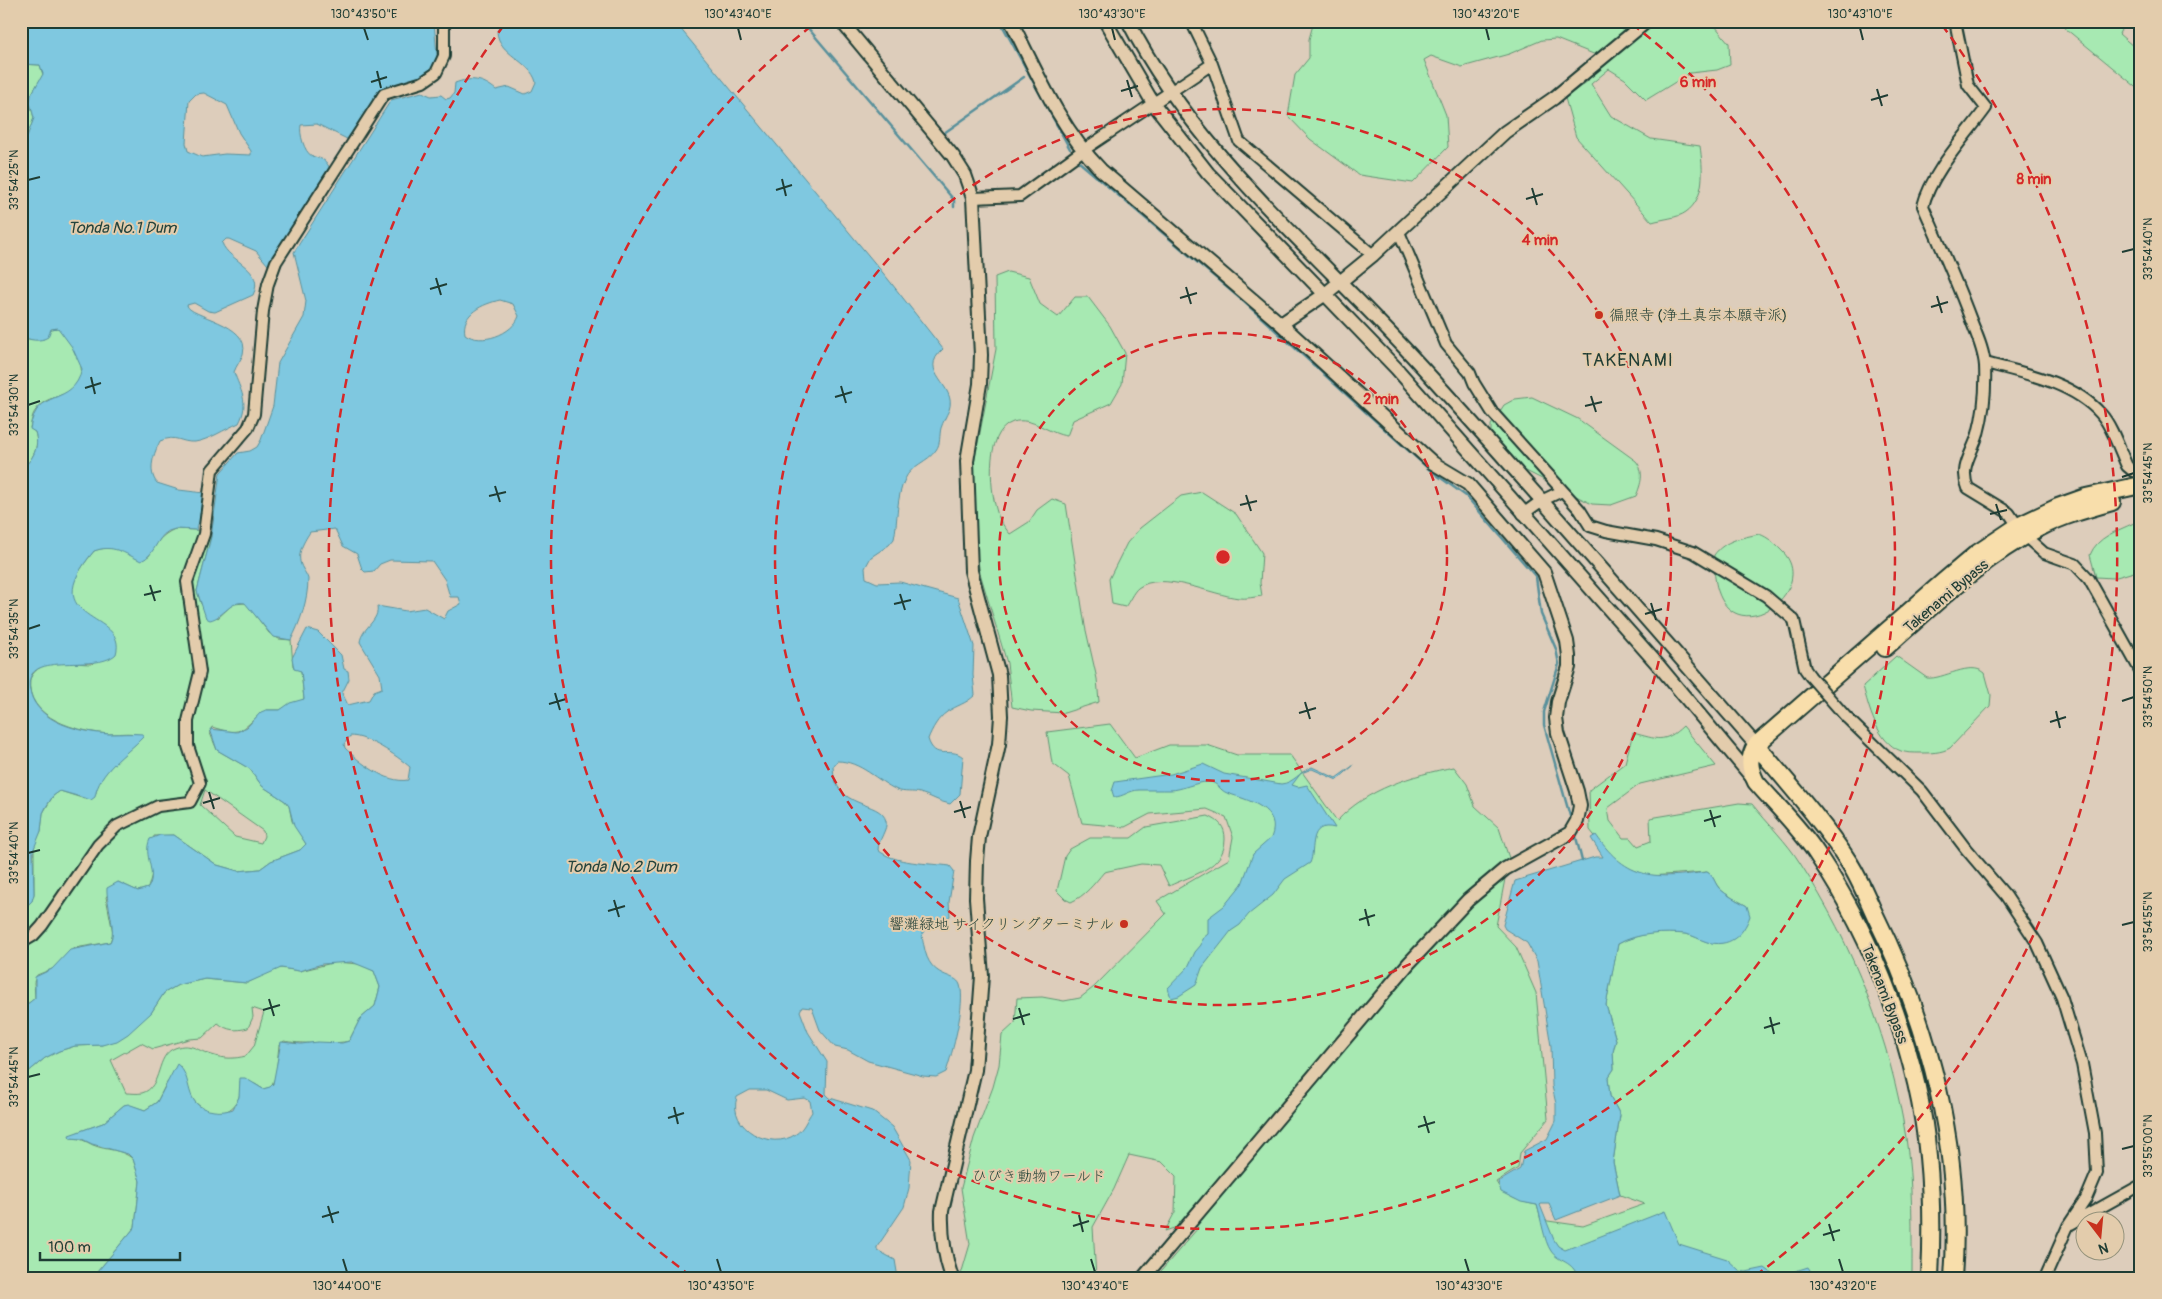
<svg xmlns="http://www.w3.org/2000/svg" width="2162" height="1299" viewBox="0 0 2162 1299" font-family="Pangolin,'Klee One',sans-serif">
  <rect width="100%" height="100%" fill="#ddcdbb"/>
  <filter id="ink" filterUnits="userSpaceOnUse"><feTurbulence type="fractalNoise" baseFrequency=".02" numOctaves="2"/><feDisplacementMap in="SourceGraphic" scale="10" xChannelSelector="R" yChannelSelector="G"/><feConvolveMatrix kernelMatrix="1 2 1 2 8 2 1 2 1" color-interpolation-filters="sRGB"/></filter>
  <g filter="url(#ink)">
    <path fill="#a7e9b2" stroke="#639373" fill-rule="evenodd" d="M1314 21H1711L1729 43 1730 65 1717 70 1690 73 1646 100 1625 79 1609 69 1591 84 1611 116 1651 139 1700 146C1703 168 1706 198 1686 212 1678 218 1662 219 1652 222L1576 137 1565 98 1588 81 1596 55 1556 39 1542 40 1509 54 1462 67 1431 56 1424 60 1446 115 1448 147 1413 183 1359 175 1310 139 1288 116 1295 75 1309 58V39Z
      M2062 21H2125L2119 34 2141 53V91L2066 29Z
      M21 64 40 65 43 75 31 95 30 103 34 118 28 134 25 151 29 177 28 181 21 185Z
      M1008 272 1029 277 1040 304 1058 317 1075 297H1088L1110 326 1125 353 1122 384 1111 403 1073 420 1067 436C1049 434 1032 416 1013 422 983 432 990 496 999 518 1002 524 1006 529 1010 534L1029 522 1037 510 1052 499 1066 504 1085 626 1097 679 1099 702 1064 713 1031 711 1012 707 1007 663 980 573 974 537V464L996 349 995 277Z
      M58 328C74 345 97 378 66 393 55 398 43 399 36 410 32 414 31 423 30 428L35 432C40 447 33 460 21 469V335L26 339H44L51 329Z
      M1532 397 1578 419 1636 461C1645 472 1641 484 1636 496L1611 505 1592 504 1504 460 1491 439V425L1504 405 1515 399Z
      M1202 492 1236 514 1262 553 1260 583 1262 596C1255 597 1246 599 1239 598 1212 595 1161 570 1138 588 1133 592 1129 602 1125 607L1112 604 1109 579 1127 543 1140 528 1181 496Z
      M2134 523H2141V570L2113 578 2096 577 2090 555C2097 537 2117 531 2134 523Z
      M175 529 196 530 211 537 197 591 201 604 218 618 233 604 246 603 269 633 279 639 291 640 293 666 301 671 304 699 280 710H266C241 727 246 738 212 727L210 733 217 750 250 769 262 786 285 801 289 806 292 821 306 844 300 850 271 861 260 869 238 871 217 865 174 835 154 836 152 874 148 888 138 891 118 882 106 897 113 933 110 942 75 948 52 969 37 975 34 982 35 998 21 1009V911L32 901 34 894V844L41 831 43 813 53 796 60 791 85 799 96 793C95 776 131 749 143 737 133 731 122 734 110 734 79 732 25 719 30 679 40 656 72 664 92 664L114 637C105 624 92 620 80 610 59 594 83 565 94 551 110 545 122 549 136 558L149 556C156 543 161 535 175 529ZM205 790 263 831 264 836 261 843 235 837 200 805Z
      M1759 534C1768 537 1774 543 1781 550 1828 593 1710 671 1714 555 1725 540 1741 538 1759 534Z
      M1896 656 1927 678C1943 680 1970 660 1985 673L1991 695 1990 706 1950 748C1941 753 1931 753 1920 753 1914 753 1906 753 1901 751 1877 742 1869 708 1863 686Z
      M1110 724 1135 758 1169 745H1207L1237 755H1290L1337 821C1366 789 1413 775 1454 767L1467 784 1475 806 1499 828 1509 858 1496 926 1516 947 1536 993 1548 1119 1520 1153 1518 1168 1496 1182C1504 1197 1520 1202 1537 1205L1541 1220 1583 1226 1645 1204 1620 1195 1613 1162 1620 1115 1610 1096 1608 1078 1614 1069 1613 1052 1616 1040 1606 1005 1618 944C1636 933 1665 931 1686 934 1693 935 1701 940 1708 942L1747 906C1737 900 1727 896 1719 888 1714 882 1714 876 1707 872L1649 876 1623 866 1610 855 1590 830 1589 790 1625 763 1633 733C1657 739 1664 744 1683 726L1716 766 1640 784 1608 808 1610 821 1623 838H1631L1638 846 1651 841 1650 818 1739 803 1752 804C1768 824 1787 842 1800 863 1853 944 1891 1042 1906 1138 1913 1184 1912 1231 1912 1278H1155L1198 1228 1189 1217 1180 1226 1165 1231 1175 1212 1176 1176 1162 1162 1129 1155 1114 1189 1093 1227 1096 1278H960L970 1244 961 1188 974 1138 993 1087 999 1065 1002 1035 1015 1023 1017 998 1042 997 1064 1001 1080 998 1094 987 1166 914 1157 901 1229 859 1233 837 1226 817 1207 809 1150 814 1125 827 1082 823 1069 776 1052 763 1047 732Z
      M1208 816C1219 821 1225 826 1225 839 1225 868 1192 875 1169 886L1159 865 1141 864 1104 872C1094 884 1085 896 1071 902L1065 899 1057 891 1065 856 1070 849 1090 838H1131L1146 827Z
      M336 962 359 964 374 971 380 987 375 1006 360 1019 349 1041C338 1044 296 1044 284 1041L279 1045 276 1075 271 1087 263 1089 255 1084 240 1081C244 1113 215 1122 195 1102 187 1093 185 1077 180 1066L166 1084 157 1102 145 1110 129 1105H124L103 1123 78 1132 71 1138C80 1138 85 1141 93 1145 107 1151 120 1148 133 1159L140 1181 135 1227 92 1278H21V1078L45 1058 59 1051 75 1046 102 1045 151 1013 164 993 178 985 205 979 247 983 273 970 281 968 300 971ZM252 1008 264 1012 254 1046 246 1056C234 1059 224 1059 212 1055 198 1051 191 1042 175 1048 155 1055 163 1087 142 1093 137 1094 131 1093 126 1093L111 1060 141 1043 153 1049 189 1039 202 1038 218 1023C228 1031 236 1031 248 1028L253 1017Z"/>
    <path fill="#7fc8e0" stroke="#59909b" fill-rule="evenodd" d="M21 21H434L437 57 431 69 419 77 380 90 347 139 317 124 301 125C299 133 304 152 312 156 320 159 325 158 329 167L268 265 256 251 229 239H226L222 243C229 262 266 269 253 295L215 312 208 311 194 303 187 305C188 317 252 323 243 354 241 360 236 366 234 372 240 390 250 402 239 423 225 429 209 440 195 442 180 443 177 434 160 441 154 453 147 471 157 483L179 490 204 493 200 524H197L196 530C189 530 182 529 175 529 156 532 157 555 141 561 124 553 113 544 94 551 32 625 129 610 116 654 95 675 21 647 30 691 37 723 81 732 109 734 120 734 131 733 143 734V737C126 755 99 771 95 797L91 800 60 791 53 796 46 807 43 813 41 831 33 851 34 894 32 901 21 911V469C33 460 40 447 35 432L30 429C36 386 73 408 82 369L72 347 58 328 51 329 48 337C40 342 29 341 21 335V185L28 181 29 177 25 151 26 139 34 118 30 103 31 95 43 74 40 65 21 64ZM204 93 227 105 239 133 251 151V155L225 154 202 157 188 151 186 143 189 101 196 94Z
      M509 21H674L888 279 943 349C916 373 958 385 949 410 946 416 943 422 941 428 939 436 941 443 936 450 928 462 911 465 905 479 896 497 898 520 894 539L889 545 871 557 865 568 866 578 877 583 900 582 958 598 974 646 973 675 975 695C966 704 957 705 947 712 938 718 932 729 928 739 935 762 950 746 963 757L960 794 950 804C939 802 931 796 920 793 913 791 904 793 897 790 877 781 861 761 837 761L833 767C834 811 881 799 886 821 888 829 878 840 878 850 894 864 929 863 950 866L954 871 949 902 950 916C943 923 929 923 924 931 921 935 923 942 924 946 930 981 956 972 960 985 966 1003 952 1054 946 1072L936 1077 923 1076 868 1061 848 1050 835 1047 820 1030 812 1008 802 1007 800 1011 808 1032 827 1062 826 1094 830 1098 872 1111 892 1127 911 1160 909 1188 904 1207 877 1247V1250L895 1260 898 1278H92L135 1227 140 1181 133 1159 128 1154 92 1144 82 1139 70 1138 69 1135 103 1123 124 1105 128 1104 145 1110 157 1102 177 1064C195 1077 181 1107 214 1111 221 1112 227 1111 233 1109L239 1097 240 1078H245L263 1089 270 1087 273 1084 281 1042 301 1044 318 1042 342 1043 349 1041 360 1019 375 1006 380 987 374 971 352 962 322 964 299 971 281 968 247 983 205 979 178 985 164 993 151 1013 128 1034 117 1041 102 1045 75 1046 59 1051 45 1058 21 1078V1009L35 998V977L52 969 70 950 110 942C117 931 106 903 107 888L118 882 138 891 148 888C158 872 142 856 150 839L160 835H174L217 865 238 871 260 869 271 861 300 850 306 844 294 826 289 806 285 801 262 786 250 769 217 750 210 729 237 732 247 727 261 712 266 710H280L290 703 304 699 301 671 294 669 292 658 307 629 318 632 341 655 344 669 348 671 349 679 342 693 348 705 369 700 374 691 382 688 380 675 360 642C362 627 380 621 377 606L406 611 425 608 444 619 448 611 461 604 459 597H450L445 580 432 561 390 560 380 564 374 571 365 572 362 569 357 554 343 546 335 529 310 532C303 543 295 556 303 569 305 573 307 575 308 579 308 600 300 623 291 640L273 637 245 603C230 600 224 617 210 620L206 618 197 591 211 537 220 473 238 453 250 451 257 447 261 440 273 406 278 363 304 317 306 301 294 252 391 100 422 92 431 96 441 95 446 99 450 98 454 93 455 83C471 77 483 79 496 90L509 87 525 94 532 91 536 82C530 60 498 55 497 31L501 25ZM500 300 513 304 519 316C513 334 481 346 465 334 461 313 483 304 500 300ZM350 736C368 736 396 755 410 767L408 780C387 784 359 762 345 748L344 744ZM750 1090H766L787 1100 805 1098 810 1101 812 1112C807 1119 803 1130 796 1134 771 1152 727 1128 737 1097Z
      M1203 764 1224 774 1281 784C1294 783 1299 772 1312 767L1336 778 1354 765 1337 780 1312 769 1301 773 1292 785 1298 787 1307 785 1335 828C1307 821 1316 850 1310 863L1285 879 1273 895 1249 914 1240 925 1231 931 1202 968 1196 985 1179 996 1171 998 1168 988 1188 967 1195 952 1201 945 1202 939 1208 934V918L1224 906 1242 884 1253 854 1271 838C1283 808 1247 800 1227 793 1219 790 1218 782 1208 782 1195 782 1182 790 1170 790 1160 790 1150 790 1139 790 1130 790 1123 797 1114 797L1112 791 1115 782 1171 774Z
      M1596 835C1628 881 1655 879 1707 872 1714 876 1714 882 1719 888 1727 896 1737 900 1747 906L1750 916C1743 936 1729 948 1707 942 1700 940 1693 935 1685 934 1664 932 1637 933 1618 944L1606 1005 1616 1040 1613 1052 1614 1069 1608 1078 1610 1096 1620 1115 1613 1162 1620 1195 1556 1220 1549 1204H1541L1540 1205 1554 1240 1558 1246 1565 1250 1665 1211 1679 1244 1727 1259 1740 1271 1746 1272 1765 1268 1777 1277 1808 1267 1815 1278H1578C1573 1260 1559 1263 1551 1251 1544 1241 1541 1218 1537 1205L1521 1202 1501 1192 1498 1182 1520 1169 1524 1151 1547 1139 1556 1121V1104L1552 1086 1551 1046 1537 961 1527 943 1505 929 1503 925 1515 881 1595 857H1603L1591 838Z"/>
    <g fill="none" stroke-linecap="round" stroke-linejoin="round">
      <path stroke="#59909b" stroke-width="2.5" d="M802 21 954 200V207
        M1000 21 1070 149
        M944 133 1024 77
        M1078 161 1243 301 1430 470 1466 496 1536 577 1541 614 1556 649 1559 664 1544 712V725L1570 816
        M1576 837 1582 861"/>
      <defs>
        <path id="minor" d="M1191 21 1212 64 1239 141 1373 255
          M1955 21 1968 85 1986 108C1966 136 1931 173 1923 206 1939 242 1955 278 1969 315 1975 331 1984 349 1985 366 1986 389 1984 412 1978 434 1972 454 1959 467 1968 488L2009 513 2018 526
          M973 198 1020 196 1082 151 1212 64
          M1399 232 1446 344 1470 373 1474 383 1492 412 1580 510 1590 526 1606 531 1656 540 1693 552 1766 596 1794 620 1805 669 1810 676
          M1985 363C2024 373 2073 382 2101 414 2112 426 2120 451 2127 466L2133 471 2141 472
          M1523 514 1541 501 1562 491
          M2025 536 2044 553 2075 564 2089 579 2141 672
          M1846 717 1922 791 1966 849 2006 896 2037 943 2062 998 2082 1064 2095 1133 2097 1173 2086 1199 2068 1226 2045 1278
          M21 943 33 936 42 926 98 845 117 826 158 806 190 802 200 783 188 746V721L200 672 187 582 204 534 212 470 248 428 254 414 263 311 268 284 276 262 384 94 423 82 436 73 444 56V21
          M2071 1224 2141 1185"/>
        <path id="tertiary" d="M841 21 953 156 965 175 973 198 981 355 980 384 967 461 971 571 999 675 1001 716 999 744 979 837 977 861 976 898 982 976 975 1070 942 1211C941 1235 944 1255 952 1278
          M1011 21C1037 73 1060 128 1101 170L1281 324 1433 463 1468 484 1544 572 1567 641 1569 656V667L1558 702 1556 718 1558 733 1577 791 1580 806 1577 821 1570 833 1505 869 1468 900 1409 963 1143 1278
          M1105 21 1153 103 1208 173 1396 368 1660 667 1754 780
          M1128 21C1195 152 1313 249 1411 355 1528 482 1642 615 1756 745
          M1281 324 1324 295 1373 255 1505 132 1554 98 1647 21"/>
        <path id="trunk" d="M1885 648C1934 605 1981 558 2039 528 2062 516 2087 509 2112 502
          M1756 745C1788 783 1823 822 1850 864 1860 880 1867 898 1875 915 1930 1026 1963 1152 1953 1278
          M1930 1278C1932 1238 1932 1197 1928 1157 1919 1055 1874 939 1817 854 1800 828 1776 805 1756 782 1749 768 1748 758 1756 745L1944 581 1976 554 2018 526 2058 507 2086 497 2141 485"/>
      </defs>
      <use href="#minor" stroke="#1f3d34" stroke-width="14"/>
      <use href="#tertiary" stroke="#1f3d34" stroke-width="16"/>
      <use href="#trunk" stroke="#1f3d34" stroke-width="20"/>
      <use href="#minor" stroke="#e3ccac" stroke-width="10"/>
      <use href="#tertiary" stroke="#e3ccac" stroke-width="12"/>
      <use href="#trunk" stroke="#f8deab" stroke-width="16"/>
      <defs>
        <path id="minor-bridge" d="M1810 676 1846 717"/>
      </defs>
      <use href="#minor-bridge" stroke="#1f3d34" stroke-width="14" stroke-linecap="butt"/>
      <use href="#minor-bridge" stroke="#e3ccac" stroke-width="10"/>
    </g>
  </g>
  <path fill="none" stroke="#1f3d34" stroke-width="2" d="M364 28 368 40M738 28 741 40M1112 28 1115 40M1486 28 1489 40M1860 28 1863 40M377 71 381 88M1127 80 1132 97M371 82 387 77M1877 89 1882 106M1121 91 1138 86M1871 100 1888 95M782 179 786 196M28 180 40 177M1532 188 1537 205M776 190 792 185M1526 199 1543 194M2122 252 2134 249M436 278 441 295M1186 287 1191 304M430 289 447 284M1937 296 1942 313M1180 298 1197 293M1931 307 1948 302M91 377 95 394M841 386 846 403M85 388 101 383M1591 396 1596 412M835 397 852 392M28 405 40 401M1585 406 1602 402M2122 477 2134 473M495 486 500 502M1246 495 1251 511M489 496 506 492M1996 504 2001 520M1240 505 1257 501M1990 514 2007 510M150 585 155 601M900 594 905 610M144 595 161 591M1651 603 1656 620M894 604 911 600M1645 614 1662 609M28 629 40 625M555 693 560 710M2122 701 2134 697M1305 702 1310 719M549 704 566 699M2056 711 2060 728M1299 713 1316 708M2050 722 2066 717M209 792 214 809M960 801 965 818M203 803 220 798M1710 810 1715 827M954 812 971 807M1704 821 1721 816M28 853 40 850M614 900 619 917M1365 909 1369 926M608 911 625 906M1359 920 1375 915M2122 925 2134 922M269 999 274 1016M1019 1008 1024 1025M263 1010 280 1005M1770 1017 1774 1034M1013 1019 1030 1014M1764 1028 1780 1023M28 1077 40 1074M674 1107 678 1124M1424 1116 1429 1133M668 1118 684 1113M1418 1127 1435 1122M2122 1149 2134 1146M328 1206 333 1223M1079 1215 1083 1232M322 1217 339 1212M1829 1224 1834 1241M1073 1226 1089 1221M1823 1235 1840 1230M343 1259 347 1272M717 1259 721 1272M1091 1259 1095 1272M1465 1259 1469 1272M1839 1259 1843 1272"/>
  <g fill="none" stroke="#d62828" stroke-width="2.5" stroke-dasharray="9 6">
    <circle cx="1223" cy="557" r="224"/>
    <circle cx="1223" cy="557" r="448"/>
    <path d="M1632 24A672 672 0 1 1 814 24"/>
    <path d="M691 1276A895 895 0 0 1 504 25M1942 25A895 895 0 0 1 1755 1276"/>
  </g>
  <g fill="#c8321e" stroke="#e3ccac" stroke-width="2">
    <circle cx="1599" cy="315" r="5"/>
    <circle cx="1124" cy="924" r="5"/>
  </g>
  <g text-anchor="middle" stroke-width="4" stroke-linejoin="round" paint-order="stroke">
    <g font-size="15" fill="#1f3d34" stroke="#e3ccac" text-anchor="start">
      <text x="1609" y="320">徧照寺 (浄土真宗本願寺派)</text>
      <text x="1114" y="929" text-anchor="end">響灘緑地 サイクリングターミナル</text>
    </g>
    <g font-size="15" fill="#1f3d34" stroke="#e3ccac">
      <text transform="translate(1946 596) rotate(-40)" y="5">Takenami Bypass</text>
      <text transform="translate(1885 994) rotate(69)" y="5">Takenami Bypass</text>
    </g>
    <g font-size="15" fill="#26463a" stroke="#e3ccac">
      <text x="1039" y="1181">ひびき動物ワールド</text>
    </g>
    <g font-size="16" font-style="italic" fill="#24443d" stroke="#e3ccac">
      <text x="122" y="233">Tonda No.1 Dum</text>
      <text x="621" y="872">Tonda No.2 Dum</text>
    </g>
    <g font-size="18" letter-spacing="1" fill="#1f3d34" stroke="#e3ccac">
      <text x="1628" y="366">TAKENAMI</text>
    </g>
  </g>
  <circle cx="1223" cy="557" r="8" fill="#d62828" stroke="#e3ccac" stroke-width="2.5"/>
  <g font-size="15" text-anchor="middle" font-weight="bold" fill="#d62828" stroke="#e3ccac" stroke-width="4" stroke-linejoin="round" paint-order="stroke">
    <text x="1698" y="87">6 min</text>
    <text x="2034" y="184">8 min</text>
    <text x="1540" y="245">4 min</text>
    <text x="1381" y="404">2 min</text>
  </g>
  <rect width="2162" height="1299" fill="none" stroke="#e3ccac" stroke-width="55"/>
  <g transform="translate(2100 1236) rotate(164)"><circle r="24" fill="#e3ccac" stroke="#95937c"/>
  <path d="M0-4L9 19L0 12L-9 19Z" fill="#c8321e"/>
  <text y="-8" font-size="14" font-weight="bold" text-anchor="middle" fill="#1f3d34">N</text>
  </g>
  <path d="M40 1252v8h140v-8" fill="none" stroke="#1f3d34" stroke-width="2.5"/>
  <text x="48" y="1252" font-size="15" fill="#1f3d34" stroke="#e3ccac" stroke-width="4" paint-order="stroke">100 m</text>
  <rect x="28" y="28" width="2106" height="1244" fill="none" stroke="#1f3d34" stroke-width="2"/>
  <g font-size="12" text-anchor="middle" fill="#1f3d34">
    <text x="364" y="18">130°43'50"E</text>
    <text x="738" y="18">130°43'40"E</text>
    <text x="1112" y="18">130°43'30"E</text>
    <text x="1486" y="18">130°43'20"E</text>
    <text x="1860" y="18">130°43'10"E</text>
    <text transform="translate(14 180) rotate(-90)" y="4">33°54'25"N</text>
    <text transform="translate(2148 249) rotate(-90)" y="4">33°54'40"N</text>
    <text transform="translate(14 405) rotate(-90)" y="4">33°54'30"N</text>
    <text transform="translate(2148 473) rotate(-90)" y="4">33°54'45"N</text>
    <text transform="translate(14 629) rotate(-90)" y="4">33°54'35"N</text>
    <text transform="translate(2148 697) rotate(-90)" y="4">33°54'50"N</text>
    <text transform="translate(14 853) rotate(-90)" y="4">33°54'40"N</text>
    <text transform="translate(2148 922) rotate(-90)" y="4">33°54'55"N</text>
    <text transform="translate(14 1077) rotate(-90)" y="4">33°54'45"N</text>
    <text transform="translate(2148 1146) rotate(-90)" y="4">33°55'00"N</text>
    <text x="347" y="1290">130°44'00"E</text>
    <text x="721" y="1290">130°43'50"E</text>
    <text x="1095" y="1290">130°43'40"E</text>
    <text x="1469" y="1290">130°43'30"E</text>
    <text x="1843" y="1290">130°43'20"E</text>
  </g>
</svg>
